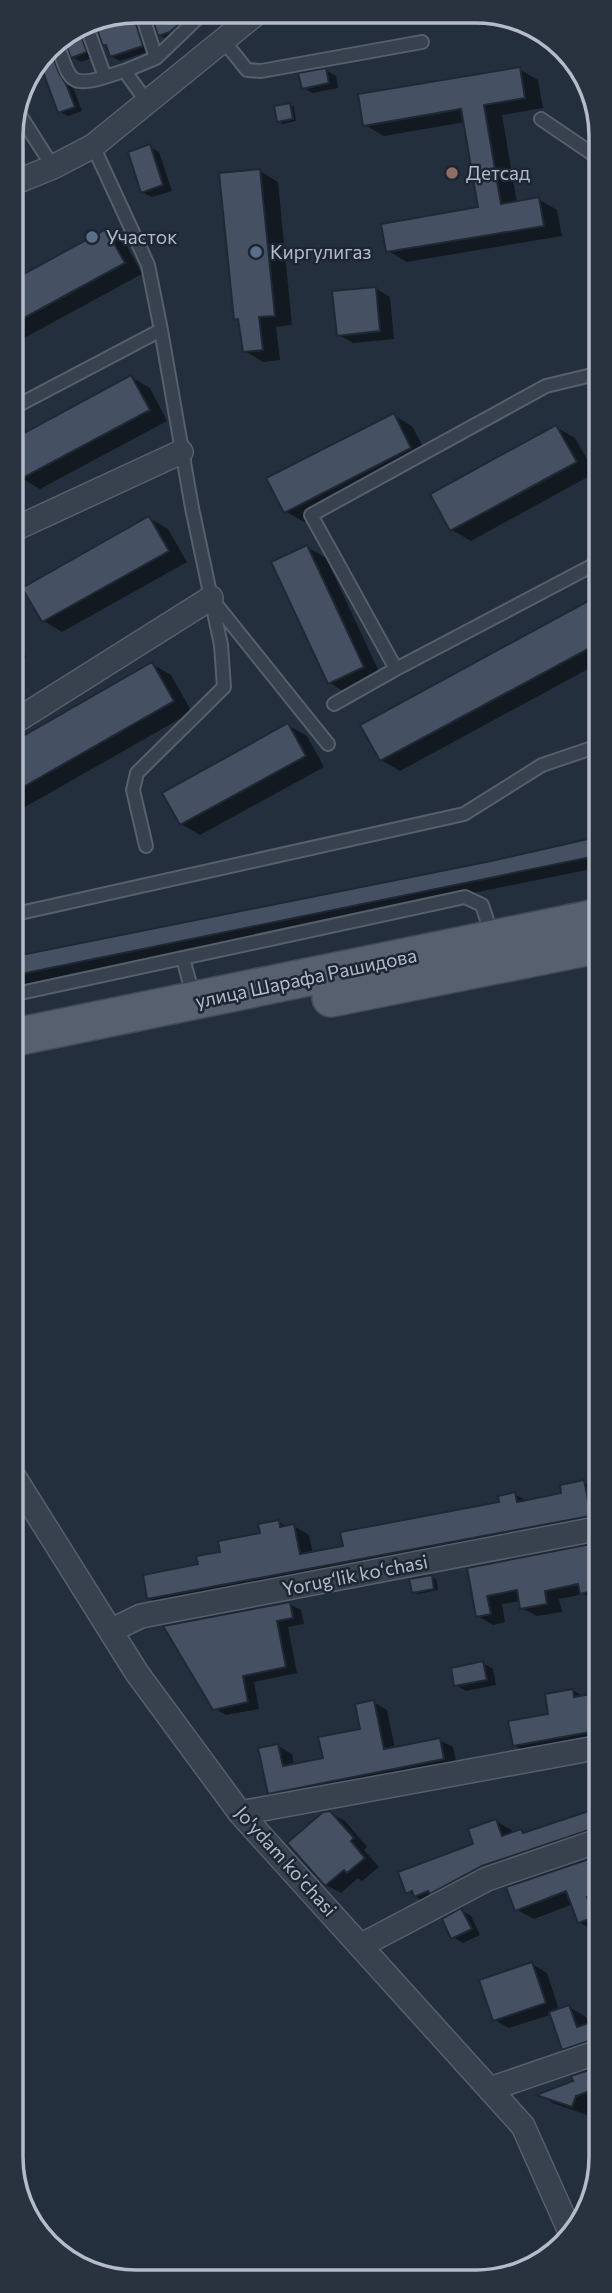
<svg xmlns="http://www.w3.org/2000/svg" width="612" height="2293" viewBox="0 0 612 2293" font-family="Commissioner,sans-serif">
  <rect width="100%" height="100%" fill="#242f3e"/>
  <path fill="#0007" d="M136 10 150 51 120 61 111 56 108 47 105 45 95 19Z
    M151 11H199L168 40 160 35Z
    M86 21 94 57 81 62 73 57 65 37H63Z
    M58 40 66 79 74 90 82 111 68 116 60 112 41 62 48 47Z
    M519 69 538 80 543 108 502 115 517 203 538 199 557 210 562 236 407 262 388 251 480 209 465 122 384 136 365 125Z
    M326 70 336 76 338 88 313 93 303 88Z
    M289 104 294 107 296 121 283 124 279 121Z
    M149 146 159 152 172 191 152 197 142 192Z
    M260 171 278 182 292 325 276 327 280 360 263 362 245 351 240 321 236 319Z
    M106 231 125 242 142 274 15 343 11 341V283Z
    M375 288 390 297 394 339 353 343 339 335Z
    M131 377 150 388 167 421 40 489 21 478 11 460V442Z
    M393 415 412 426 429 458 304 522 285 511Z
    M556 427 575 438 595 473 471 541 452 530Z
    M149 518 168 529 187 562 62 632 44 621Z
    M307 547 326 558 382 678 348 694 330 683Z
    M601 596V662L400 771 381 760Z
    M11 630 26 657 11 665Z
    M152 664 171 675 192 712 11 815V745Z
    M288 725 307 736 324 767 200 835 181 824Z
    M601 839V867L11 987V959Z
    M584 1482 599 1491 601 1500 590 1511 601 1518 165 1608 150 1599 145 1577 200 1566 262 1534 279 1522 288 1527 294 1526 309 1535 313 1554 345 1547 501 1504 514 1494 527 1501 563 1494Z
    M601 1544V1613L599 1601 584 1594 559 1599 562 1612 537 1616 522 1608 521 1601 502 1604 505 1622 493 1625 478 1616 469 1569Z
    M431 1576 436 1579 438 1590 418 1594 413 1592Z
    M289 1604 301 1610 304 1624 288 1627 297 1673 254 1682 259 1709 226 1715 214 1708Z
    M483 1663 493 1669 496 1685 466 1691 456 1685Z
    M573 1690 584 1697 601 1694V1740L528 1753 514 1745 551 1716Z
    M373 1702 387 1710 395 1749 439 1740 453 1747 457 1766 283 1800 270 1793 278 1746 292 1754 294 1765 325 1759 362 1730Z
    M601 1767V1840L425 1902 408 1892 475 1845 496 1821 513 1831 514 1833 521 1831 527 1833 600 1809 587 1772Z
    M330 1813 345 1821 367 1847 364 1850 379 1867 362 1881 358 1878 341 1893 326 1885Z
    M601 1857V1930L596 1932 579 1922 573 1904 534 1919 517 1910 508 1888Z
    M461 1910 471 1916 480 1935 463 1943 453 1937Z
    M532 1964 547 1973 559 2010 569 2007 586 2017 589 2025 601 2021V2052L581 2058 563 2048 550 2015 509 2028 495 2020Z
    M601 2067V2103L593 2106 590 2116 555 2104 540 2095 575 2082 573 2077Z"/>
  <path fill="#455162" stroke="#1f2835" stroke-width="2" d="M132 11 143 46 110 57 106 45 103 46 93 19Z
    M150 11H174L178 25 170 32 158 36Z
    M78 27 87 52 71 58 63 37Z
    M49 46 59 73 66 84 75 107 58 113 42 69 37 71Z
    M520 67 525 98 484 105 501 204 539 197 544 226 386 252 381 224 478 207 461 109 363 126 358 94Z
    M326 68 329 83 302 89 298 73Z
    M290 103 293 119 277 122 274 106Z
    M150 144 163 185 141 193 128 152Z
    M260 169 275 316 259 317 263 350 243 352 238 319 234 320 219 173Z
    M106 229 125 263 11 325V281Z
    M376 287 380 331 337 336 332 291Z
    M131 375 150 410 19 480 11 464V440Z
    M394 413 411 448 284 513 266 478Z
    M556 425 577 462 450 531 430 494Z
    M149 516 169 551 42 622 22 588Z
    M307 545 364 667 328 684 271 562Z
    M601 594V642L380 761 360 725Z
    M152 662 174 701 11 794V743Z
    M288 723 306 756 180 825 162 793Z
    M601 836V855L11 976V957L491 861Z
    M584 1480 588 1500 601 1498V1514L147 1599 143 1575 198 1564 196 1556 220 1552 218 1541 260 1533 258 1524 279 1520 280 1527 294 1524 300 1554 343 1546 340 1532 499 1502 498 1496 515 1492 517 1502 561 1493 560 1485Z
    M601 1542V1589L580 1594 578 1584 545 1591 547 1604 520 1609 517 1590 487 1596 491 1614 476 1617 467 1568Z
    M432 1575 434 1589 412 1593 409 1579Z
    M290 1602 293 1618 277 1621 286 1667 243 1676 248 1702 213 1710 163 1626Z
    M483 1661 487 1680 454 1686 451 1668Z
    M573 1689 574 1697 601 1692V1730L513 1746 508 1721 548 1714 545 1694Z
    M374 1700 384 1749 440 1738 444 1759 268 1794 258 1748 278 1744 283 1766 323 1758 318 1737 360 1729 355 1704Z
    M601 1807V1826L482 1866 430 1894 428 1891 414 1897 412 1891 406 1894 398 1872 473 1844 468 1829 496 1819 502 1836 521 1829 523 1833Z
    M330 1811 354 1838 351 1841 365 1858 347 1873 344 1870 325 1886 287 1843 323 1812Z
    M601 1855V1892L587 1897 595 1917 578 1923 566 1891 515 1911 506 1887Z
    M461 1908 472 1929 451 1939 442 1919Z
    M532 1962 546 2003 493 2021 479 1980Z
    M569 2005 577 2027 601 2019V2037L562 2050 549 2012Z
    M601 2066V2087L576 2096 572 2107 536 2095 573 2081 571 2076Z"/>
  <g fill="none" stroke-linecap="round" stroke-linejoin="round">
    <defs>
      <path id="lane" d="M85 22 105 77 127 70 129 77 147 102
        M223 40 247 70 261 71 422 42
        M56 41C69 73 65 90 105 77
        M156 58 205 11
        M127 70 156 58 141 11
        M18 112 53 167
        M541 119 600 159
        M93 146 148 265 161 330 192 508 221 645 224 687 137 773 133 790 146 846
        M600 373 546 386 311 515 396 669 601 561
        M11 409 161 330
        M214 602 328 744
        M334 704 396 669
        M11 915 464 814 542 765 601 745
        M183 958 194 999
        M11 995 465 897 482 905 492 935"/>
      <path id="street" d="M11 184 53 167 93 146 258 12
        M19 527 181 452
        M11 724 211 598
        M11 1472 137 1673 240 1813 523 2126 572 2236
        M112 1630 141 1616 601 1528
        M240 1813 601 1747
        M362 1945 487 1879 601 1840
        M490 2089 601 2051"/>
      <path id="primary" d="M331 998 601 944
        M11 1038 601 917"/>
    </defs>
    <use href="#lane" stroke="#565f6c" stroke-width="16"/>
    <use href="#street" stroke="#565f6c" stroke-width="26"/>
    <use href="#primary" stroke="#414a57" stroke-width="40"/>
    <use href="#lane" stroke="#38414e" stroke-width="12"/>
    <use href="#street" stroke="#38414e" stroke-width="23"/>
    <use href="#primary" stroke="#56606e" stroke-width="37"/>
  </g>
  <circle fill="#8d6e63" stroke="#1d2633" stroke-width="2.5" cx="452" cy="173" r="7"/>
  <g fill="#5c6f8a" stroke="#1d2633" stroke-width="2.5">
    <circle cx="92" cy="237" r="7"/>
    <circle cx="256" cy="252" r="7"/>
  </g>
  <g text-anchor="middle" stroke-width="5" stroke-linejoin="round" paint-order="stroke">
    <g font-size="19" fill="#b4bcc9" stroke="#1d2633" text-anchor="start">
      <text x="466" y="180">Детсад</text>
      <text x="106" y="244">Участок</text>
      <text x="270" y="259">Киргулигаз</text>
    </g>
    <g font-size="19" fill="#b4bcc9" stroke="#1d2633">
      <text transform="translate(306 978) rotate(-12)" y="7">улица Шарафа Рашидова</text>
      <text transform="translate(355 1575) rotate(-11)" y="7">Yorugʻlik koʻchasi</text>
      <text transform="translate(286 1861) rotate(48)" y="7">Jo'ydam ko'chasi</text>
    </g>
  </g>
  <path d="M0 0H612V2293H0ZM136 23H476A113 113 0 0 1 589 136V2157A113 113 0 0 1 476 2270H136A113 113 0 0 1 23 2157V136A113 113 0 0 1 136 23Z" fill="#29323f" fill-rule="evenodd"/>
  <path fill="none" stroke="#b4bcc9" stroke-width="3.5" d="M136 23H476A113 113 0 0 1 589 136V2157A113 113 0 0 1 476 2270H136A113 113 0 0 1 23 2157V136A113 113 0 0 1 136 23Z"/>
</svg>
